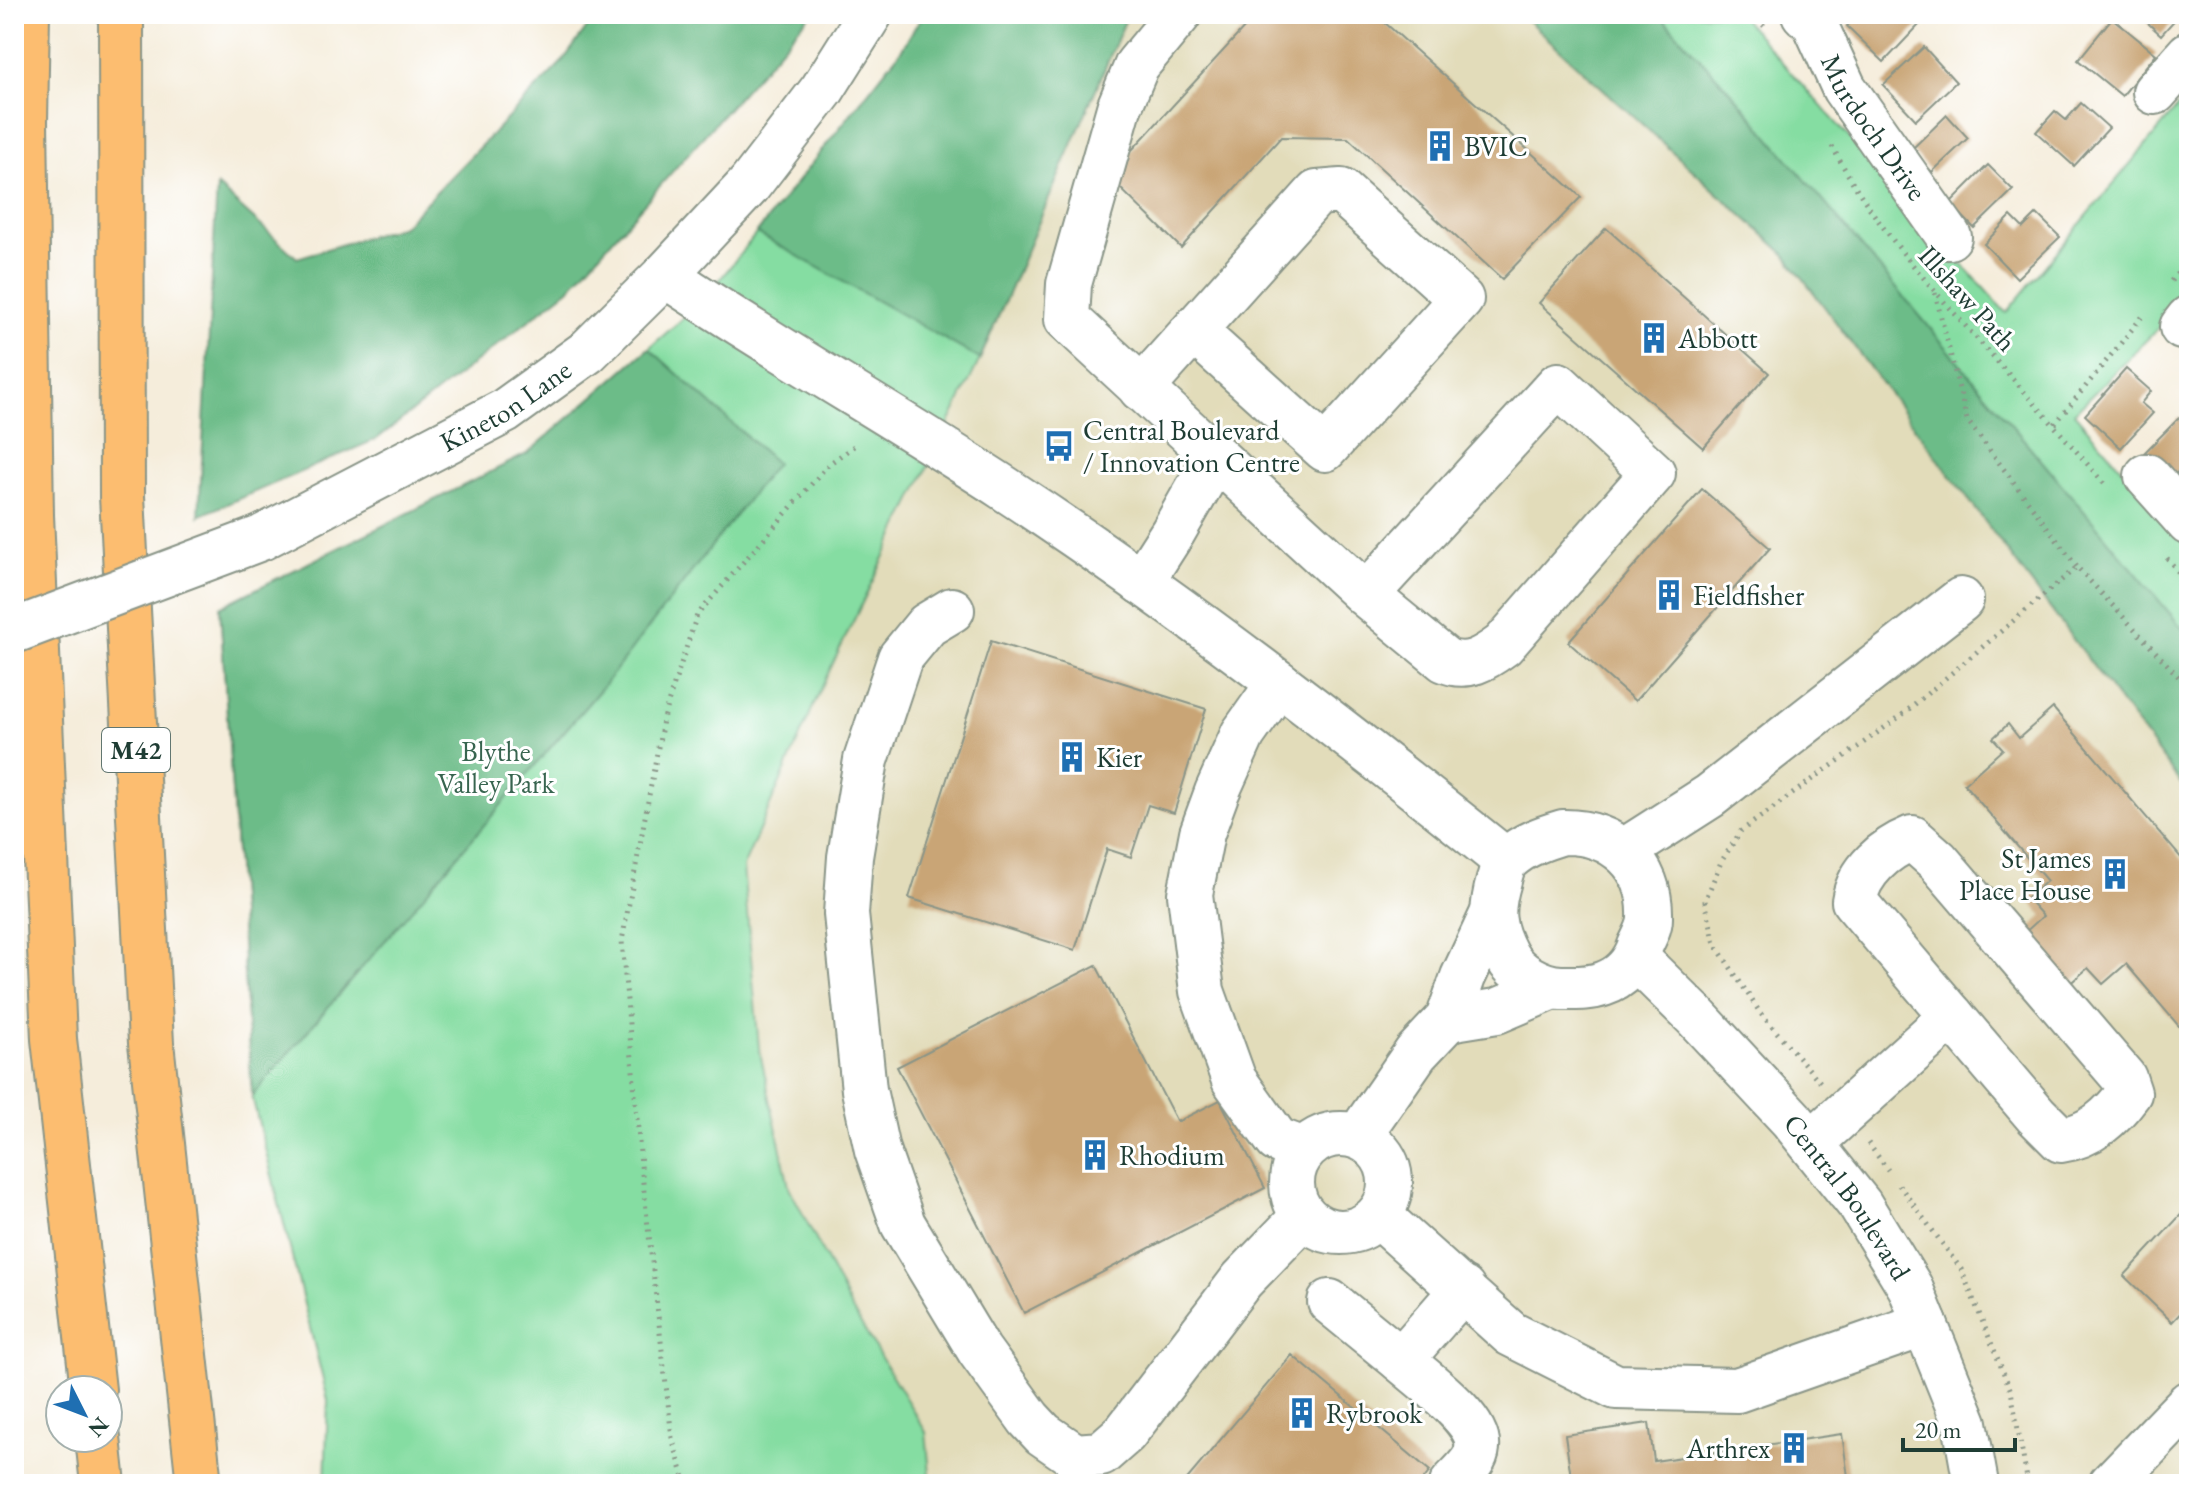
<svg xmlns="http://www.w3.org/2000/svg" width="2203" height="1498" viewBox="0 0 2203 1498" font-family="'EB Garamond',serif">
  <rect width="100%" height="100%" fill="#fff"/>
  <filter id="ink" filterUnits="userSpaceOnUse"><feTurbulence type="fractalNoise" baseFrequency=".0125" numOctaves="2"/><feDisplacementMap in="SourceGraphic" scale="16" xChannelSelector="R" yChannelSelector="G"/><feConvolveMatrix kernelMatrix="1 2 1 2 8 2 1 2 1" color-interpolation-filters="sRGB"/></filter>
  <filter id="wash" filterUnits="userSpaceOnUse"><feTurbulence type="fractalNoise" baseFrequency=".006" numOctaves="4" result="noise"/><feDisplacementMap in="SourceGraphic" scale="32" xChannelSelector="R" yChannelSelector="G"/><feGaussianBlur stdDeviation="1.8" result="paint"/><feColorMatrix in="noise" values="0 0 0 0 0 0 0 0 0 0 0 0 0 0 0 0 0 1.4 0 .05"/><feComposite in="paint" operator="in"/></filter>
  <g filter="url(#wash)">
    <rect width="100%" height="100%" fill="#f5eddb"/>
    <path fill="#e2dcba" d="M1128 14H1521L1785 254 2189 794V1484H931L926 1432 851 1308 789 1187 759 1048 743 867 823 684 980 359Z"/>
    <path fill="#85dda2" stroke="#528d6b" stroke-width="2" d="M923 14H1128L980 359 823 684 743 867 759 1048 789 1187 851 1308 926 1432 931 1484H325L328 1400 252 1096 220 607 527 454 703 301 902 49Z
      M1521 14H1739L2006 313 2189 93V297L2074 413 2189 546V794L1785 254Z"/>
    <path fill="#6cbc88" stroke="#467c5e" stroke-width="2" d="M597 14H811L569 289 377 439 199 516 217 186 297 258 403 226 562 62Z
      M923 14H1128L980 359 757 233 902 49Z
      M1521 14H1659L1740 102 2189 636V794L1785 254Z
      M649 348 776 463 604 685 252 1096 220 607 527 454Z"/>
    <g id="blocks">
      <path fill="#c9a576" d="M1257 14H1375L1581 197 1502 279 1348 138 1281 137 1181 248 1108 176Z
        M1859 14H1909L1920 24 1884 62 1847 26Z
        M2138 14H2180L2161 35Z
        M2112 18 2156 54 2122 96 2078 60Z
        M1924 47 1956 82 1916 120 1883 85Z
        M2081 103 2109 128 2074 166 2036 132 2055 111 2066 120Z
        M1947 115 1968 138 1932 172 1911 150Z
        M1988 165 2013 190 1974 228 1950 203Z
        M2037 214 2060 237 2017 278 1984 244 2011 216 2023 228Z
        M1606 228 1769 373 1703 448 1539 303Z
        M2126 369 2151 391 2141 403 2153 413 2121 448 2085 415Z
        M2179 418 2189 428V460L2170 480 2143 454Z
        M1702 489 1770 548 1635 701 1568 642Z
        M991 641 1206 709 1174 813 1148 805 1131 857 1107 849 1075 950 909 898Z
        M2053 708 2189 867V1038L2126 964 2103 984 2088 968 2067 986 2023 934 2043 916 2027 898 2047 881 1964 784 2003 749 1993 738 2008 724 2019 738Z
        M1096 965 1177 1122 1220 1100 1265 1188 1024 1313 897 1067Z
        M2189 1206V1304L2172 1322 2124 1276Z
        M1292 1355 1430 1471 1420 1484H1183Z
        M1649 1423 1654 1461 1842 1434 1849 1484H1572L1565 1435Z"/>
    </g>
  </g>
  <g filter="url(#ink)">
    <use href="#blocks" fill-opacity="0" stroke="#8a9588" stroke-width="2"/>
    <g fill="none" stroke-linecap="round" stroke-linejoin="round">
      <defs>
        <g id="minor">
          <path d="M1179 14 1137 65 1119 108 1069 284 1067 319 1216 457"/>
          <path id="s1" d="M1804 14 1814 22 1844 88 1949 237"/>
          <path d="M2155 92 2189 54"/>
          <path d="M665 275C776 349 892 415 1004 488 1178 602 1343 730 1505 860"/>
          <path d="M2182 327 2189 318"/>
          <path d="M1141 389 1317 193 1341 191 1461 299 1325 449 1194 331"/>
          <path d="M2147 476 2189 523"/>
          <path id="s2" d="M261 538 505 411 587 352 665 275 749 185 822 90 870 14"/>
          <path d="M1141 582 1173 532 1216 457 1366 595 1445 660C1467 670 1484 659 1503 645L1653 473 1558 385 1366 595"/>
          <path d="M952 610 927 625 900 658 866 760 850 857 846 914 864 1090 877 1150 903 1224 979 1350 1029 1419 1043 1434 1075 1456 1101 1454 1125 1433 1242 1280 1304 1216"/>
          <path d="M1279 683 1243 734 1217 792 1202 833 1190 894 1202 991 1234 1080 1277 1140 1304 1150"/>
          <path d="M1563 832C1614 831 1652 865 1650 918 1650 927 1644 938 1640 946 1634 964 1621 978 1603 984 1589 989 1576 988 1561 988 1541 987 1516 974 1506 955 1491 926 1490 911 1499 880 1501 872 1503 863 1509 858 1525 844 1543 838 1563 832Z"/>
          <path d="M1912 838 1938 861 2124 1078 2129 1093C2112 1116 2091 1136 2061 1140L2036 1115 1854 901C1859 871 1885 849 1912 838Z"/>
          <path d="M1624 851 1710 796 1961 600"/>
          <path id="s3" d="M1636 958 1695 1016 1792 1120 1860 1205 1910 1287 1965 1423 1976 1484"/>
          <path d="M1448 1019 1497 1011 1551 988"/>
          <circle cx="1341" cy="1183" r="49"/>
          <path d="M1361 1137 1368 1122 1416 1053 1448 1019 1463 977 1492 915"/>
          <path d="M1811 1143 1952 1016"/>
          <path d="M1379 1216 1511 1334 1616 1387 1737 1390 1925 1324"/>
          <path d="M1330 1302 1401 1360"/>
          <path d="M1452 1484C1461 1474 1476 1462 1477 1448 1481 1420 1421 1378 1401 1360L1463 1289"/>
          <path d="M2111 1484 2189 1403"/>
        </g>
        <path id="highway" d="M27 14 25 121 31 515 54 1039 93 1390
          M121 14 122 496 151 1043 199 1484
          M98 1438 103 1484"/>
      </defs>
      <use href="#minor" stroke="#8a9588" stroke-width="48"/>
      <use href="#highway" stroke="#8a9588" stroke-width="48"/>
      <path stroke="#8a9588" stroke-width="5" stroke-dasharray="2 6" stroke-linecap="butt" d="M1751 14 1764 26
        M1832 146C1872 222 1921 276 1978 340 2021 388 2064 436 2106 486
        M2171 281 2189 259
        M1935 293 1967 420 2077 567
        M2055 424 2142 317
        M2167 558 2189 585
        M1820 1082 1761 1014 1715 944 1705 901 1721 862 1741 831 1902 715 2077 567 2189 688
        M1868 1143 1888 1170
        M1899 1185 1961 1269 2011 1391 2028 1484
        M686 1484 672 1438 641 1165 622 941 664 715 697 615 829 464 858 443"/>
      <use href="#minor" stroke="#fff" stroke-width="44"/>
      <use href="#highway" stroke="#fcbd6f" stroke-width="44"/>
      <defs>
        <path id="minor-bridge" d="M14 631 261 538"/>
      </defs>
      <use href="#minor-bridge" stroke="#8a9588" stroke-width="48" stroke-linecap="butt"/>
      <use href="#minor-bridge" stroke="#fff" stroke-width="44"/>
    </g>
  </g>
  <defs>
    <symbol id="building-bare" viewBox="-9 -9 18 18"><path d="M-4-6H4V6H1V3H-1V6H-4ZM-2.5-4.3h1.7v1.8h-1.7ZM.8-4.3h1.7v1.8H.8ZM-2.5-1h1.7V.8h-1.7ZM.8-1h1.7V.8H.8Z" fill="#1f6fb2" stroke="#fff" stroke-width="2.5" paint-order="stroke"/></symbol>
    <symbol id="bus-bare" viewBox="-9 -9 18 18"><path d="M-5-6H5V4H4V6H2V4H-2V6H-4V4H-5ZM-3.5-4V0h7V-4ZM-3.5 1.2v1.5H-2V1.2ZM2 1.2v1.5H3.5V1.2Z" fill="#1f6fb2" stroke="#fff" stroke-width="2.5" paint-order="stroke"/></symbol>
  </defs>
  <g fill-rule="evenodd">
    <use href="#building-bare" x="1418" y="124" width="44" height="44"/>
    <use href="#building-bare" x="1632" y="316" width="44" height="44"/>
    <use href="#bus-bare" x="1037" y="424" width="44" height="44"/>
    <use href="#building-bare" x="1647" y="573" width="44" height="44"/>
    <use href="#building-bare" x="1050" y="735" width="44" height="44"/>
    <use href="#building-bare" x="2093" y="852" width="44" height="44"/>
    <use href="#building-bare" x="1073" y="1133" width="44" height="44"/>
    <use href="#building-bare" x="1280" y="1391" width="44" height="44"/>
    <use href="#building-bare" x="1772" y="1426" width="44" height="44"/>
  </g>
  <g text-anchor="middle" stroke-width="6" stroke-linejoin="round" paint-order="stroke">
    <rect fill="#fff" stroke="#627771" stroke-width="2" x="102" y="728" width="68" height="44" rx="6"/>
    <g font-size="26" font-weight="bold" fill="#1f3d34">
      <text x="136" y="759">M42</text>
    </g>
    <g font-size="28" fill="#1f3d34" stroke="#fff">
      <text dy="10" stroke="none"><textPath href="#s1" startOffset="134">Murdoch Drive</textPath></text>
      <text transform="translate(1968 298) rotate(48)" y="10">Illshaw Path</text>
      <text dy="10" stroke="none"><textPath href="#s2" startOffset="278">Kineton Lane</textPath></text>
      <text dy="10" stroke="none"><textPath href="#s3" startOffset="320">Central Boulevard</textPath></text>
    </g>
    <g font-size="28" fill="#1f3d34" stroke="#fff" text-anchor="start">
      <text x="1464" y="156">BVIC</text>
      <text x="1678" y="348">Abbott</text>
      <text x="1083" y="440">Central Boulevard<tspan x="1083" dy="32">/ Innovation Centre</tspan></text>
      <text x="1693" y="605">Fieldfisher</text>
      <text x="1096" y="767">Kier</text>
      <text x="2091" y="868" text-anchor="end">St James<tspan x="2091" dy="32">Place House</tspan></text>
      <text x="1119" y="1165">Rhodium</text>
      <text x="1326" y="1423">Rybrook</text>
      <text x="1770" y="1458" text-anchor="end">Arthrex</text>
    </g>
    <g font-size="28" fill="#386550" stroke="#fff">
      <text x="496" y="761">Blythe<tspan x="496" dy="32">Valley Park</tspan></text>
    </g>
  </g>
  <rect width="2203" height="1498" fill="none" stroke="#fff" stroke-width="48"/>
  <g transform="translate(84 1414) rotate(132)"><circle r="38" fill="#ffffff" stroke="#a5b1ae" stroke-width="2"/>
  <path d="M0-6L14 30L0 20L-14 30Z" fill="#1f6fb2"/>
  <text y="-12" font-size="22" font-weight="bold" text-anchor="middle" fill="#1f3d34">N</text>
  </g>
  <path d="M1903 1438v12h112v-12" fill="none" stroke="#1f3d34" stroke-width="4"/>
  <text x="1915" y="1438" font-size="24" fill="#1f3d34" stroke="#ffffff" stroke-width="6" paint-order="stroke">20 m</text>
</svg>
